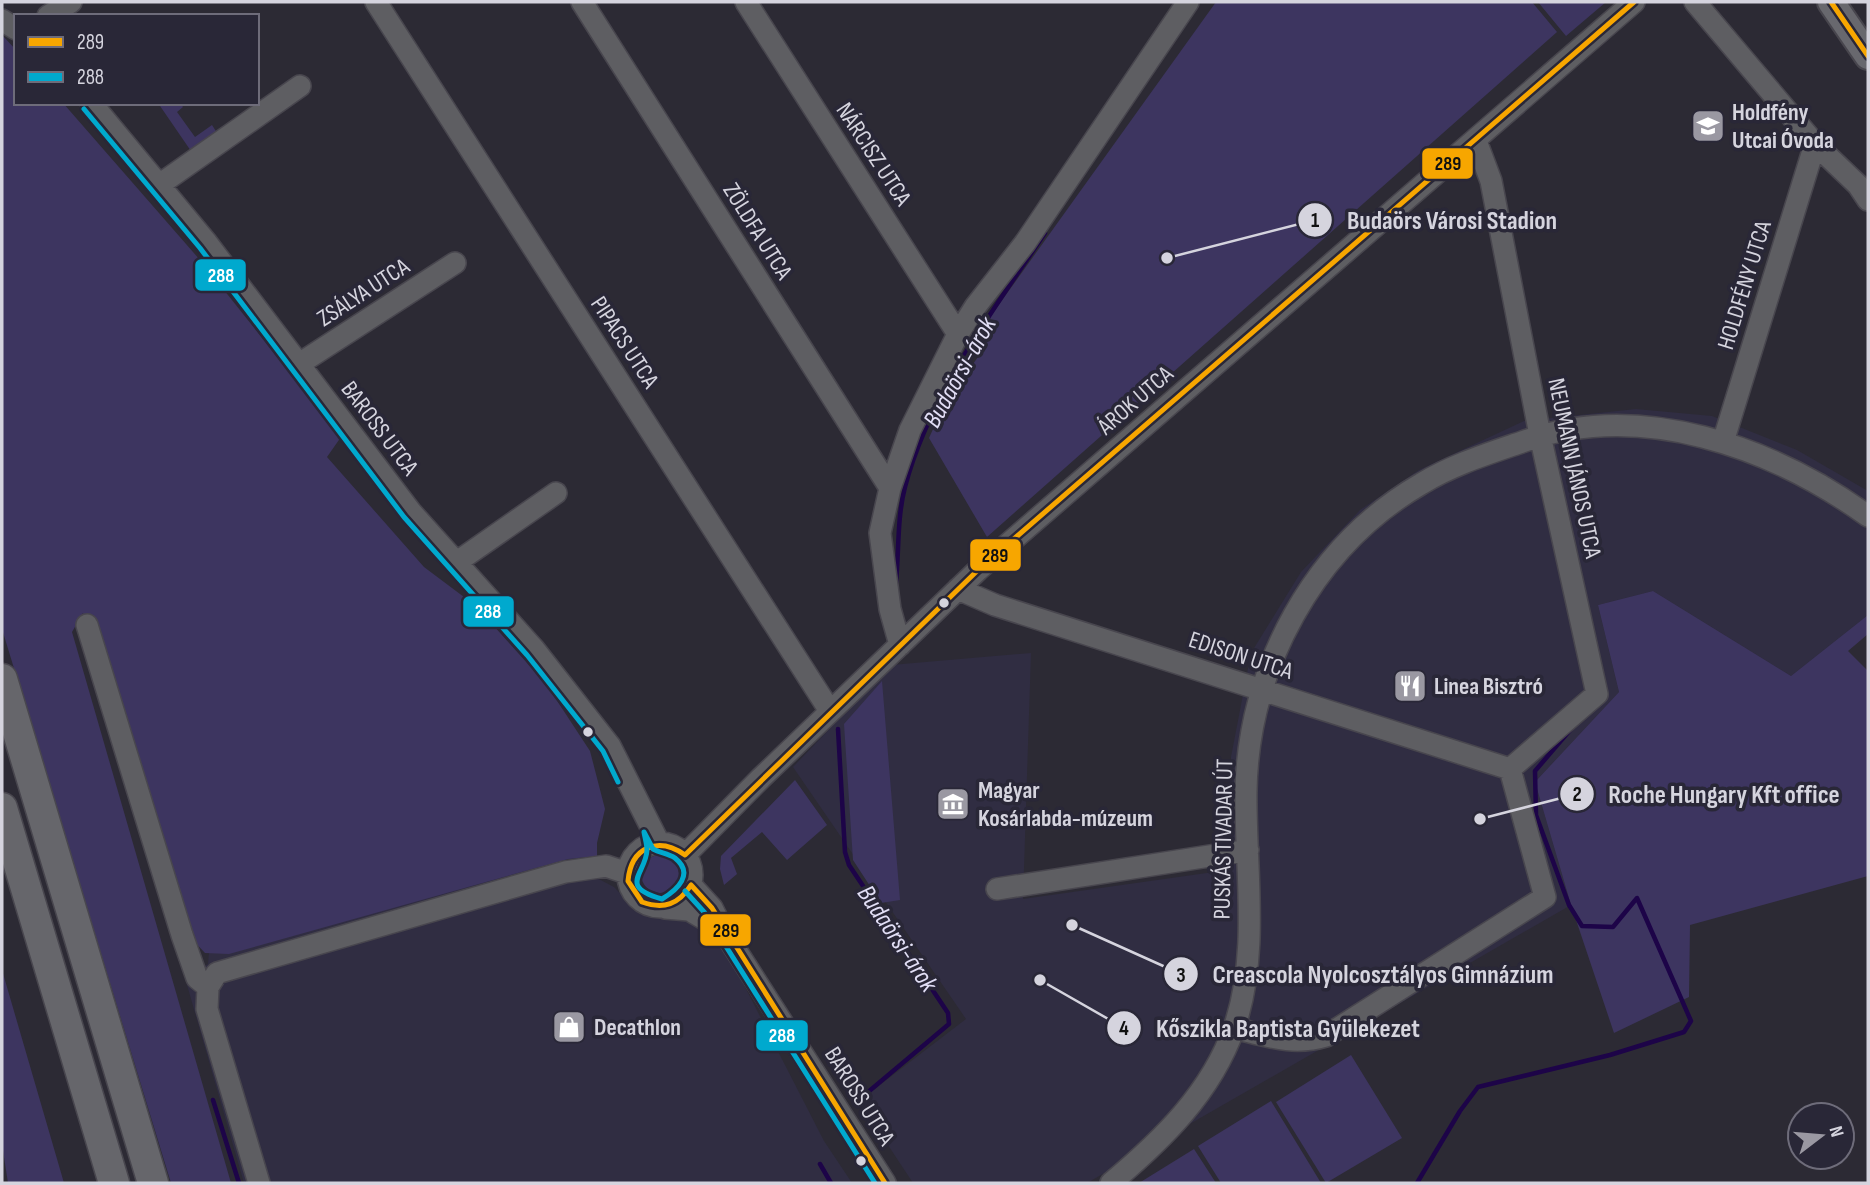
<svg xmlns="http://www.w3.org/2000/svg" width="1870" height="1185" viewBox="0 0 1870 1185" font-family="'Sofia Sans Condensed',sans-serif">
  <rect width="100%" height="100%" fill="#2c2a34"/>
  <path fill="#302d42" d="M1636 409 1712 416 1797 450 1868 491V615L1791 676 1653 591 1598 605 1619 692 1535 782 1571 905 1087 1183H913L859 1101 966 1019 793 767 891 665 1031 653 1023 899 1228 870 1231 757 1251 653 1301 572 1360 510 1419 470 1524 421Z
    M590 843 589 874 614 887 637 911 648 916 679 914 714 933 725 948 824 1141 852 1183H244L185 978 208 964 210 939Z"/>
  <path fill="#3d3560" d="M1216 2H1532L1557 32 987 537 929 438 962 365 971 367 980 354 975 343 990 317Z
    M1538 2H1606L1566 36Z
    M2 35 16 50V103H63L200 260 341 437 327 457 424 567 476 606 546 684 590 751 605 809 597 843V856L568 859 229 954 205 953 188 935 83 613 72 632 231 1183H171L2 629Z
    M158 103H180L183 107 177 112 195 137 212 125 219 136 193 154Z
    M1653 591 1791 676 1868 615V634L1848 651 1868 671V876L1690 925 1689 997 1614 1033 1571 905 1535 782 1619 692 1598 605Z
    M882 681 900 900 881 903 853 860 844 724Z
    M795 780 827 825 787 860 762 832 731 858 737 874 724 885 720 869 721 856Z
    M641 874a19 19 0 1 1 38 0a19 19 0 1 1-38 0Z
    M2 970 64 1183H8L2 1144Z
    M1351 1055 1402 1138 1326 1183 1276 1102Z
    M1271 1101 1321 1183H1221L1198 1146Z
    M1194 1149 1216 1183H1139Z"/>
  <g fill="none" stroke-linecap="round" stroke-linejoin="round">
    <path stroke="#1d0448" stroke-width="4.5" d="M896 583C899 552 897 517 905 487 929 395 993 311 1045 233
      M838 729 845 852 849 865 948 1013 949 1024 855 1103
      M213 1100 239 1183
      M820 1164 831 1183
      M1417 1183 1460 1111 1478 1087 1610 1055 1684 1032 1691 1021 1637 898 1613 927 1582 926 1569 905 1536 815 1535 771 1571 729"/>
    <defs>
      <path id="minor" d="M376 2 830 711
        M582 2 890 488
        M746 2 958 334
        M1695 2 1815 144 1858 185 1868 200
        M48 16 71 2
        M2 20 16 29
        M91 103 207 243 411 512 534 649 610 746 659 843
        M1476 141 1491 181 1540 435 1597 694 1510 769
        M159 185 300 86
        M299 364 455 263
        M1723 442 1815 144
        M457 562 556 493
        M958 589 995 605 1510 769
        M87 625 182 935 197 978 208 987
        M900 645 890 609 880 533 890 488 910 430 958 334 975 307 1025 243 1188 2
        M628 875a32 32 0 1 1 64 0a32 32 0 1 1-64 0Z
        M685 855 761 778 978 570 1634 2
        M691 885 712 908 723 930 885 1183
        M997 889 1248 850
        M665 908 689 910 723 930
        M1234 1028C1267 1036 1293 1046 1326 1036L1545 897 1510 769
        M259 1183 207 1009 208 987 217 973 565 872 606 866 627 873
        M1111 1183C1162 1140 1211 1093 1234 1028 1260 953 1245 868 1246 791 1248 668 1314 546 1421 484 1452 465 1487 454 1522 442 1640 399 1772 447 1868 516"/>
      <path id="major" d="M1831 2 1868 56"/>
      <path id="highway" d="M2 679 153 1183
        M2 808 114 1183"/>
    </defs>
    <use href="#minor" stroke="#48464e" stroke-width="24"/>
    <use href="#major" stroke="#48464e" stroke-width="30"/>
    <use href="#highway" stroke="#48464e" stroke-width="33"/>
    <use href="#minor" stroke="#5e5e62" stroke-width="21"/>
    <use href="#major" stroke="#68686e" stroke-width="26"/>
    <use href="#highway" stroke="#66666b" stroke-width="30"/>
    <defs>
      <path id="bus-1" d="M1831 2 1868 56
        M885 1183 712 908 691 885C679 904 664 910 642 902L628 881C631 847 658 836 685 855L978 570 1634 2"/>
      <path id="bus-2" d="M84 109 200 248 404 517 527 655 603 751 618 782
        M644 832 653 849C660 853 668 853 675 858 695 874 677 890 662 899 617 886 646 874 647 850 647 845 645 838 644 832Z
        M685 891 705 913 875 1183"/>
    </defs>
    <use href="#bus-1" stroke="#292737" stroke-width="10"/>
    <use href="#bus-2" stroke="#292737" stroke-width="10"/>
    <use href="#bus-1" stroke="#f7a600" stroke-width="5"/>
    <use href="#bus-2" stroke="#00a9ce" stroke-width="5"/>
  </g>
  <defs>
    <symbol id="school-square" viewBox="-11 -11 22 22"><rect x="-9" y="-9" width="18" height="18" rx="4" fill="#9a98a2" stroke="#292737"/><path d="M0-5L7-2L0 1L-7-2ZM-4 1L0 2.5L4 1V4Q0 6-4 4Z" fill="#fff"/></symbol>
    <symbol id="restaurant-square" viewBox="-11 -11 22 22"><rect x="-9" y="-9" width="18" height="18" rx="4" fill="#9a98a2" stroke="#292737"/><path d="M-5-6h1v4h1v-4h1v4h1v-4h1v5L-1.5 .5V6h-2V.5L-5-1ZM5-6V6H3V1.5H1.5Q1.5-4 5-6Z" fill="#fff"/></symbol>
    <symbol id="museum-square" viewBox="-11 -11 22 22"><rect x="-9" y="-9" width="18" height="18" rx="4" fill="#9a98a2" stroke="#292737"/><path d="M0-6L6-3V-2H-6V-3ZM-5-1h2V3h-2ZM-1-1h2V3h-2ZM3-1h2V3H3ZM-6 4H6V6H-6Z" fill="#fff"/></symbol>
    <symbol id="shop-square" viewBox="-11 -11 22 22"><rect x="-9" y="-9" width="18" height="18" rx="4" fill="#9a98a2" stroke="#292737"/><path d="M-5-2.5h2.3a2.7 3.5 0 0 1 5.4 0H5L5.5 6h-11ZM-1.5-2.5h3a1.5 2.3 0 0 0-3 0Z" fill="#fff"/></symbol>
  </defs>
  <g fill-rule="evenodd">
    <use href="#school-square" x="1689" y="107" width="38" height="38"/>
    <use href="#restaurant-square" x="1391" y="667" width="38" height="38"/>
    <use href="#museum-square" x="934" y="785" width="38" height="38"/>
    <use href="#shop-square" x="550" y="1008" width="38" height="38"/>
  </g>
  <g fill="#d5d4de" stroke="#292737" stroke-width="2.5">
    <circle cx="944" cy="603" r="6"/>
    <circle cx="588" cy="732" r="6"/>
    <circle cx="861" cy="1161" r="6"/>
  </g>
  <g text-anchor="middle" stroke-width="7" stroke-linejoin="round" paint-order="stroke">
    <g font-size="24" font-weight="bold" fill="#d5d4de" stroke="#292737" text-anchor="start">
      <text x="1732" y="120">Holdfény<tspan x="1732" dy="28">Utcai Óvoda</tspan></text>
      <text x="1434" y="694">Linea Bisztró</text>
      <text x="978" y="798">Magyar<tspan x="978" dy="28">Kosárlabda-múzeum</tspan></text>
      <text x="594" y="1035">Decathlon</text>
    </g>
    <g font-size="24" fill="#d5d4de" stroke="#292737">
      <text transform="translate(874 154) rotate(57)" y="8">NÁRCISZ UTCA</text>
      <text transform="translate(758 231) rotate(58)" y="8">ZÖLDFA UTCA</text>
      <text transform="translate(1744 285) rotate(-73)" y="8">HOLDFÉNY UTCA</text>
      <text transform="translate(363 292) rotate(-33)" y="8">ZSÁLYA UTCA</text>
      <text transform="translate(625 342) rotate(57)" y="8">PIPACS UTCA</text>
      <text transform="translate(1135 400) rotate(-41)" y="8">ÁROK UTCA</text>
      <text transform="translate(380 428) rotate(53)" y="8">BAROSS UTCA</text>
      <text transform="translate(1575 468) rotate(78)" y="8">NEUMANN JÁNOS UTCA</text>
      <text transform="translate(1241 655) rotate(18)" y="8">EDISON UTCA</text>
      <text transform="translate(1223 839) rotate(-89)" y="8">PUSKÁS TIVADAR ÚT</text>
      <text transform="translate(860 1096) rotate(58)" y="8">BAROSS UTCA</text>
    </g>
    <g font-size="26" font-style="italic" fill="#e2dff6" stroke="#292737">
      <text transform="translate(959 372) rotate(-61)" y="9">Budaörsi-árok</text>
      <text transform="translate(898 938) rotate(56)" y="9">Budaörsi-árok</text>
    </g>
  </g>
  <path fill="none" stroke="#d5d4de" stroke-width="2.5" d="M1167 258L1315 220M1480 819L1577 794M1072 925L1181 974M1040 980L1124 1028"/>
  <g fill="#d5d4de" stroke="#292737" stroke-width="2.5">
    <circle cx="1167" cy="258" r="7"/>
    <circle cx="1480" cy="819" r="7"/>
    <circle cx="1072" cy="925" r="7"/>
    <circle cx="1040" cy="980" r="7"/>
    <circle cx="1315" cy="220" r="18"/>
    <circle cx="1577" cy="794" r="18"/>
    <circle cx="1181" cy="974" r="18"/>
    <circle cx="1124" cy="1028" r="18"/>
  </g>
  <g font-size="21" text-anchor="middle" font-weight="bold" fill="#111">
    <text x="1315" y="227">1</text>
    <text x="1577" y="801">2</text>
    <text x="1181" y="982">3</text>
    <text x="1124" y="1035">4</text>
  </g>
  <g font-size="26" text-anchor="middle" font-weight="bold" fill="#d5d4de" stroke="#292737" stroke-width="7" stroke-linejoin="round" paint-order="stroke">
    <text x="1452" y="229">Budaörs Városi Stadion</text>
    <text x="1724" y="803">Roche Hungary Kft office</text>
    <text x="1383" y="983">Creascola Nyolcosztályos Gimnázium</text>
    <text x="1288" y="1037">Kőszikla Baptista Gyülekezet</text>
  </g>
  <g stroke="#292737" stroke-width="2.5">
    <rect x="1421" y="147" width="53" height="33" rx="7" fill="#f7a600"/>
    <rect x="194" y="258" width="53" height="34" rx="7" fill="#00a9ce"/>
    <rect x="969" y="538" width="53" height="34" rx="7" fill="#f7a600"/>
    <rect x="462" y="595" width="53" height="33" rx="7" fill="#00a9ce"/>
    <rect x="699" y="913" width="53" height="34" rx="7" fill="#f7a600"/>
    <rect x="755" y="1019" width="54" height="33" rx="7" fill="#00a9ce"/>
  </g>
  <g font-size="19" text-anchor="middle" font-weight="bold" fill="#fff">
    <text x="221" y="282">288</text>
    <text x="488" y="618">288</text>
    <text x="782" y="1042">288</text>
  </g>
  <g font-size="19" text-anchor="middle" font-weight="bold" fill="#111">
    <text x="1448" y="170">289</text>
    <text x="995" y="562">289</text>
    <text x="726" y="937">289</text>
  </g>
  <rect width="1870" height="1185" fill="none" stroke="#d5d4de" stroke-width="7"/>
  <rect x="14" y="14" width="245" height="91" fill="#292737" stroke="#6e6c7a" stroke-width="2"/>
  <rect x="28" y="37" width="35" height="10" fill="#f7a600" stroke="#6e6c7a" stroke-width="2"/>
  <text x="77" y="49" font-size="21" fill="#d5d4de">289</text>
  <rect x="28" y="72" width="35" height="10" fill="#00a9ce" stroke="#6e6c7a" stroke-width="2"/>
  <text x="77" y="84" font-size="21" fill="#d5d4de">288</text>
  <g transform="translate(1821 1136) rotate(74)"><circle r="33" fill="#292737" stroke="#6e6c7a" stroke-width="2"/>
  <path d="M0-5L12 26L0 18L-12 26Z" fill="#9a98a2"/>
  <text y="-10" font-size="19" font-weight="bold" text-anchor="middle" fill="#d5d4de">N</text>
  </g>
</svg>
